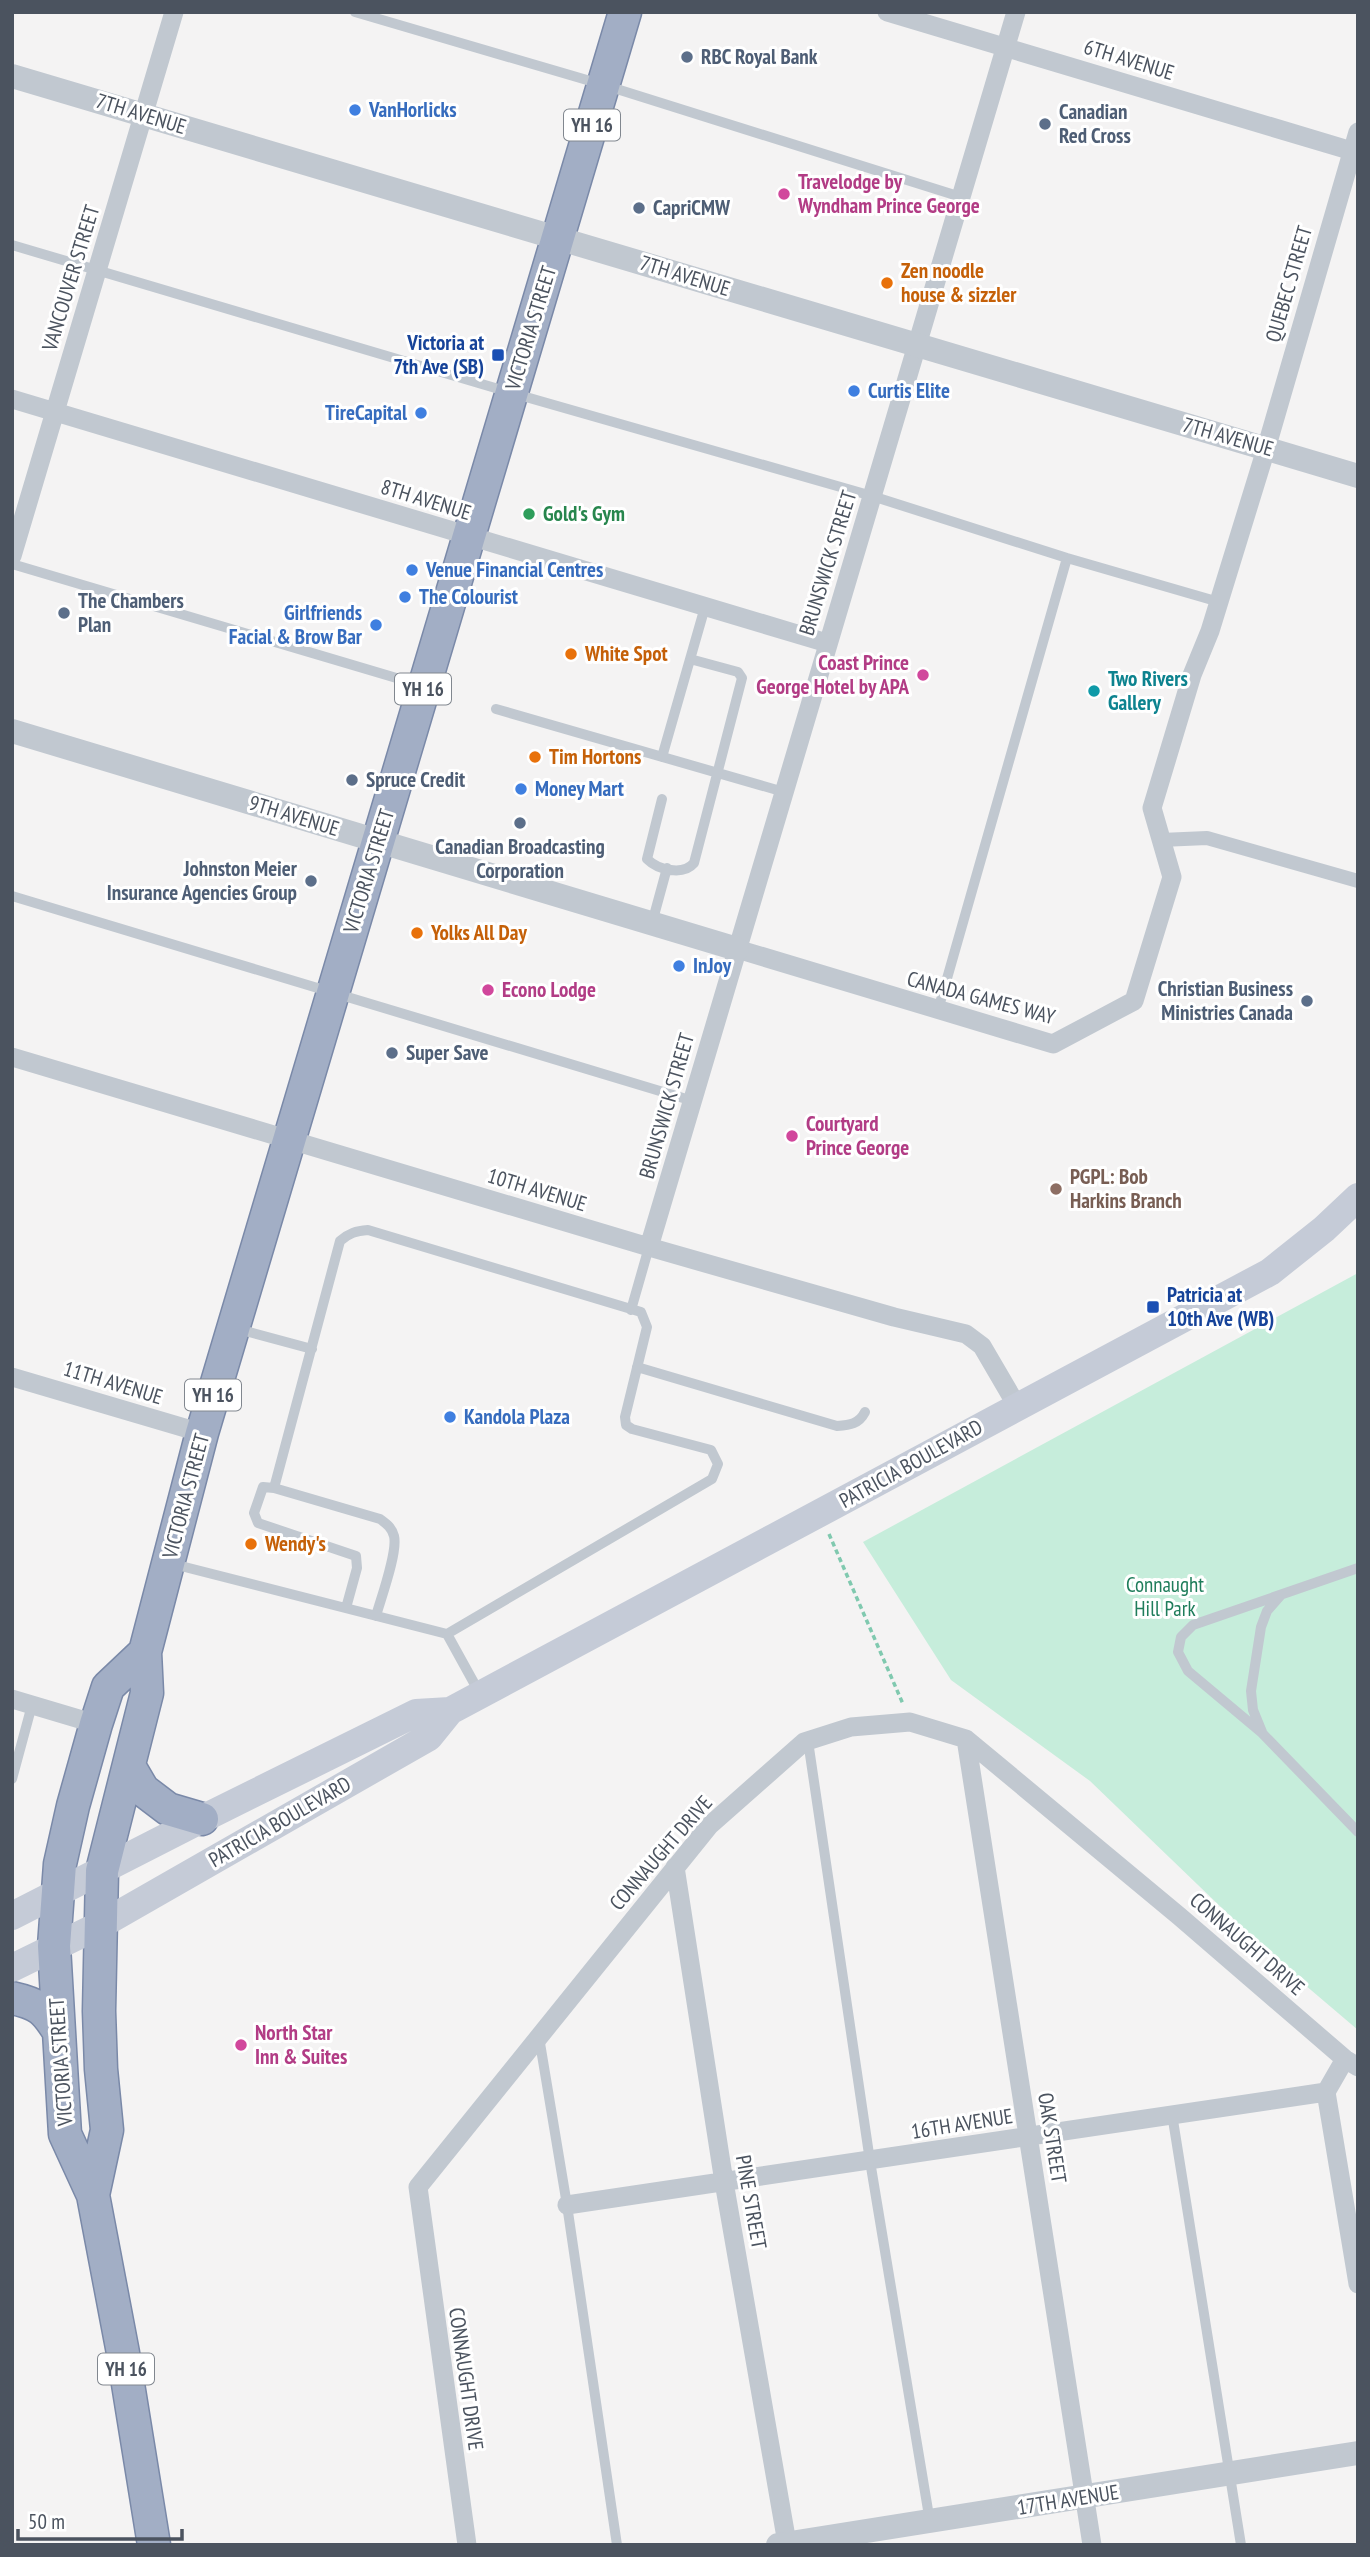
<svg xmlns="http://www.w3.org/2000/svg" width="1370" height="2557" viewBox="0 0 1370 2557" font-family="'PT Sans Narrow',sans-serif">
  <rect width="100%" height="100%" fill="#f4f3f3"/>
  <path fill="#c6eddb" d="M1358 1273V2030L1278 1962 1090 1781 951 1680 863 1542Z"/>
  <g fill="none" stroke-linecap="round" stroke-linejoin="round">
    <defs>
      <path id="trunk" d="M145 1652 108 1687 96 1724 73 1806 60 1864 54 1946 65 2134 93 2195 123 2353 154 2545
        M129 1766 143 1790 168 1809 202 1819
        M12 1998C39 2004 45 2009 59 2032
        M93 2195 107 2130 101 2069 99 2011 102 1871 147 1693 145 1652 202 1433 625 12"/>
    </defs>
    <use href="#trunk" stroke="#7a89a8" stroke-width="35"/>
    <path stroke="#80c9af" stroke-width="3.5" stroke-dasharray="5 3.5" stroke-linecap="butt" d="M829 1534 903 1704"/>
    <path stroke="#c1c8d0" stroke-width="10" d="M355 12 604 85 961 197
      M12 245 512 393 872 496 1067 558 1219 602
      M12 564 420 685
      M496 709 784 792
      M662 757 705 607
      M662 799 647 859C658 870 683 876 694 863L742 678 738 672 690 659
      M12 896 693 1101
      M652 923 667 868
      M938 1010 1067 558
      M631 1310 649 1247
      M238 1329 312 1349
      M637 1367 837 1426C850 1425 859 1424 865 1412
      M274 1488 340 1241C349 1233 356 1231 368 1230L641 1312 647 1327 625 1417 626 1425 632 1429 711 1450 718 1464 712 1479 447 1634 479 1692
      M173 1564 447 1634
      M1358 1568 1193 1625 1181 1637 1178 1652 1188 1671 1262 1733 1358 1832
      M346 1608 357 1568 356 1556 258 1523 254 1513 263 1487 274 1488 380 1519C387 1524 392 1528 394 1536 398 1552 381 1598 376 1616
      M1262 1732 1253 1710 1251 1691 1261 1627 1267 1611 1281 1595
      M808 1741 870 2161 930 2522
      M12 1779 32 1705
      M539 2037 567 2205 617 2545
      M1172 2114 1241 2545"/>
    <path stroke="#c1c8d0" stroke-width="14" d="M1161 840 1207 838 1358 881"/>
    <path stroke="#c1c8d0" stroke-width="19" d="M887 12 1352 151
      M12 399 827 643
      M12 556 174 12
      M737 949 1053 1044 1134 1001 1172 877 1152 808 1192 675 1210 631 1266 449 1358 132
      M12 1057 649 1247 894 1317 966 1334 982 1346 1017 1406
      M649 1247 1016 12
      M12 1377 202 1433
      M12 1699 96 1724
      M966 1739 1092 2545
      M675 1867 724 2182 787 2543
      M1326 2092 1358 2284
      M1326 2092 1345 2059
      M567 2205 1326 2092
      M467 2545 418 2187 709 1826 804 1742 851 1727 910 1722 966 1739 1179 1916 1345 2059 1358 2067"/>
    <path stroke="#c1c8d0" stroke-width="24" d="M12 76 1358 476
      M12 731 737 949
      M778 2545 1358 2453"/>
    <path stroke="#c5cbd7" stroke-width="28" d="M12 1916 202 1819 416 1713 450 1711
      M12 1968 102 1924 429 1737 450 1711 1270 1272 1324 1229 1358 1197"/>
    <use href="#trunk" stroke="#a2aec5" stroke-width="32"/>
  </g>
  <g fill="#5c6f8a" stroke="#fff" stroke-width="2.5">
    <circle cx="687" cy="57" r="7"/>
    <circle cx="1045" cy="124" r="7"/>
    <circle cx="639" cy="208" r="7"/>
    <circle cx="64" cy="613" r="7"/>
    <circle cx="352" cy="780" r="7"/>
    <circle cx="520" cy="823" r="7"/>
    <circle cx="311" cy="881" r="7"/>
    <circle cx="1307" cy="1001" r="7"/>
    <circle cx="392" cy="1053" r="7"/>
  </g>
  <g fill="#3f7fe0" stroke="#fff" stroke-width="2.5">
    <circle cx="355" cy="110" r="7"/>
    <circle cx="854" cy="391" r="7"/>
    <circle cx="421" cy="413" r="7"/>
    <circle cx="412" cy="570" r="7"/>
    <circle cx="405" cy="597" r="7"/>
    <circle cx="376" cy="625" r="7"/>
    <circle cx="521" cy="789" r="7"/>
    <circle cx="679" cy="966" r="7"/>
    <circle cx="450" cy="1417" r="7"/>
  </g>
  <g fill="#d1479c" stroke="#fff" stroke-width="2.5">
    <circle cx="784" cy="194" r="7"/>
    <circle cx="923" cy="675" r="7"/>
    <circle cx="488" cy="990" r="7"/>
    <circle cx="792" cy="1136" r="7"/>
    <circle cx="241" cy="2045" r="7"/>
  </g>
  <g fill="#e8710a" stroke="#fff" stroke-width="2.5">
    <circle cx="887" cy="283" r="7"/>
    <circle cx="571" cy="654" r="7"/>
    <circle cx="535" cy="757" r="7"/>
    <circle cx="417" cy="933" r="7"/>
    <circle cx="251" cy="1544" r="7"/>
  </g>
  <g fill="#1a4fb4" stroke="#fff" stroke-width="2.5">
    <rect x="491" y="348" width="14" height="14" rx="3.5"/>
    <rect x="1146" y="1300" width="14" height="14" rx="3.5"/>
  </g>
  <circle fill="#2e9e5b" stroke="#fff" stroke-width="2.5" cx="529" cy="514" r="7"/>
  <circle fill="#0f9aa8" stroke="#fff" stroke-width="2.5" cx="1094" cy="691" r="7"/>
  <circle fill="#8d6e63" stroke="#fff" stroke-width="2.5" cx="1056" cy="1189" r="7"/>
  <g text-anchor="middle" stroke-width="6" stroke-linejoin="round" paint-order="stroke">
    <g fill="#fff" stroke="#81878f" stroke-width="2">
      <rect x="564" y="109.5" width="56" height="31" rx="5"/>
      <rect x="395" y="673.5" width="56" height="31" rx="5"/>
      <rect x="185" y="1379.5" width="56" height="31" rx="5"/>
      <rect x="98" y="2353.5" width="56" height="31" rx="5"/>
    </g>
    <g font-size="19" font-weight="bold" fill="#4b535f">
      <text x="592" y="132">YH 16</text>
      <text x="423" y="696">YH 16</text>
      <text x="213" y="1402">YH 16</text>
      <text x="126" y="2376">YH 16</text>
    </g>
    <g font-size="21" font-weight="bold" fill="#4e5e75" stroke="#fff" text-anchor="start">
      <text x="701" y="64">RBC Royal Bank</text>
      <text x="1059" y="119">Canadian<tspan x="1059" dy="24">Red Cross</tspan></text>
      <text x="653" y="215">CapriCMW</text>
      <text x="78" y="608">The Chambers<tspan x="78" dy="24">Plan</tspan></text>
      <text x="366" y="787">Spruce Credit</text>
      <text x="520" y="854" text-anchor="middle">Canadian Broadcasting<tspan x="520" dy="24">Corporation</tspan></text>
      <text x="297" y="876" text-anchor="end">Johnston Meier<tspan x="297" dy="24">Insurance Agencies Group</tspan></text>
      <text x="1293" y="996" text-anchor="end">Christian Business<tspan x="1293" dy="24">Ministries Canada</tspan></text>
      <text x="406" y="1060">Super Save</text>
    </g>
    <g font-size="21" fill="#4b535f" stroke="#fff">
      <text transform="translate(1129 60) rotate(17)" y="7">6TH AVENUE</text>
      <text transform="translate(141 114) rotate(17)" y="7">7TH AVENUE</text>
      <text transform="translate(685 276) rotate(17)" y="7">7TH AVENUE</text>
      <text transform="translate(71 278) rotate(-73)" y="7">VANCOUVER STREET</text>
      <text transform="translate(1289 284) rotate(-74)" y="7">QUEBEC STREET</text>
      <text transform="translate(531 328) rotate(-73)" y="7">VICTORIA STREET</text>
      <text transform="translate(1228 437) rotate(16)" y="7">7TH AVENUE</text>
      <text transform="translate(426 500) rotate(17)" y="7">8TH AVENUE</text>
      <text transform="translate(828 563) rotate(-73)" y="7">BRUNSWICK STREET</text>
      <text transform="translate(294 816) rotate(17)" y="7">9TH AVENUE</text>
      <text transform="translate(369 871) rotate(-73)" y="7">VICTORIA STREET</text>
      <text transform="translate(981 998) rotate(15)" y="7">CANADA GAMES WAY</text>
      <text transform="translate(667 1106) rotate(-74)" y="7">BRUNSWICK STREET</text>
      <text transform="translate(537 1190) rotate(17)" y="7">10TH AVENUE</text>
      <text transform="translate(113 1383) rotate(17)" y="7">11TH AVENUE</text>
      <text transform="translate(911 1464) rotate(-29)" y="7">PATRICIA BOULEVARD</text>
      <text transform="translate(186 1496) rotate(-75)" y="7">VICTORIA STREET</text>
      <text transform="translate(280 1822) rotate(-30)" y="7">PATRICIA BOULEVARD</text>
      <text transform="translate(661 1853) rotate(-49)" y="7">CONNAUGHT DRIVE</text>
      <text transform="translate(1247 1944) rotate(41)" y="7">CONNAUGHT DRIVE</text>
      <text transform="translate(61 2062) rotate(-94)" y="7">VICTORIA STREET</text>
      <text transform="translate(962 2124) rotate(-9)" y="7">16TH AVENUE</text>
      <text transform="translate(1052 2138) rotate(81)" y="7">OAK STREET</text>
      <text transform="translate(751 2202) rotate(80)" y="7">PINE STREET</text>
      <text transform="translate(466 2379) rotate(82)" y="7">CONNAUGHT DRIVE</text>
      <text transform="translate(1068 2500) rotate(-9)" y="7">17TH AVENUE</text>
    </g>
    <g font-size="21" font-weight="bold" fill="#366cbe" stroke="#fff" text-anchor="start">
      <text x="369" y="117">VanHorlicks</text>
      <text x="868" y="398">Curtis Elite</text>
      <text x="407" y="420" text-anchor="end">TireCapital</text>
      <text x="426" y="577">Venue Financial Centres</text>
      <text x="419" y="604">The Colourist</text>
      <text x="362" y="620" text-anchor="end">Girlfriends<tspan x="362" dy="24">Facial &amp; Brow Bar</tspan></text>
      <text x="535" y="796">Money Mart</text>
      <text x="693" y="973">InJoy</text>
      <text x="464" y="1424">Kandola Plaza</text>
    </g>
    <g font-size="21" font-weight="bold" fill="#b23c85" stroke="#fff" text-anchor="start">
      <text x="798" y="189">Travelodge by<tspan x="798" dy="24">Wyndham Prince George</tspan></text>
      <text x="909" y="670" text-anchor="end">Coast Prince<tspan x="909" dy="24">George Hotel by APA</tspan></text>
      <text x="502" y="997">Econo Lodge</text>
      <text x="806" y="1131">Courtyard<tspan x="806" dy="24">Prince George</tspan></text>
      <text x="255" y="2040">North Star<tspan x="255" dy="24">Inn &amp; Suites</tspan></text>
    </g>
    <g font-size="21" font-weight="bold" fill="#c56008" stroke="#fff" text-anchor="start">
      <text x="901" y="278">Zen noodle<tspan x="901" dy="24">house &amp; sizzler</tspan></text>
      <text x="585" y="661">White Spot</text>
      <text x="549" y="764">Tim Hortons</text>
      <text x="431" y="940">Yolks All Day</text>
      <text x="265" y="1551">Wendy's</text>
    </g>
    <g font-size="21" font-weight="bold" fill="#164399" stroke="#fff" text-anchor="end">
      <text x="484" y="350">Victoria at<tspan x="484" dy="24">7th Ave (SB)</tspan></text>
      <text x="1167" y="1302" text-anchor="start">Patricia at<tspan x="1167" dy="24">10th Ave (WB)</tspan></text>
    </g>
    <g font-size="21" font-weight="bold" fill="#27864d" stroke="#fff" text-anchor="start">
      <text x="543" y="521">Gold's Gym</text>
    </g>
    <g font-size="21" font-weight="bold" fill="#0d838f" stroke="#fff" text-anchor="start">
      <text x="1108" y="686">Two Rivers<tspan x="1108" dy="24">Gallery</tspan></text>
    </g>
    <g font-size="21" font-weight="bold" fill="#785e54" stroke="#fff" text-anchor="start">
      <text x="1070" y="1184">PGPL: Bob<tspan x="1070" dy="24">Harkins Branch</tspan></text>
    </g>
    <g font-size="21" fill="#1f7d5b" stroke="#fff">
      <text x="1165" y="1592">Connaught<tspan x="1165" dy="24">Hill Park</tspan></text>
    </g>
  </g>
  <rect width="1370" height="2557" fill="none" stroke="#4b535f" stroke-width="28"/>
  <path d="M18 2529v10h164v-10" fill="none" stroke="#4b535f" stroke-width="3.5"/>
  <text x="28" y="2529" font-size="21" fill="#4b535f" stroke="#ffffff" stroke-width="5" paint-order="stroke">50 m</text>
</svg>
